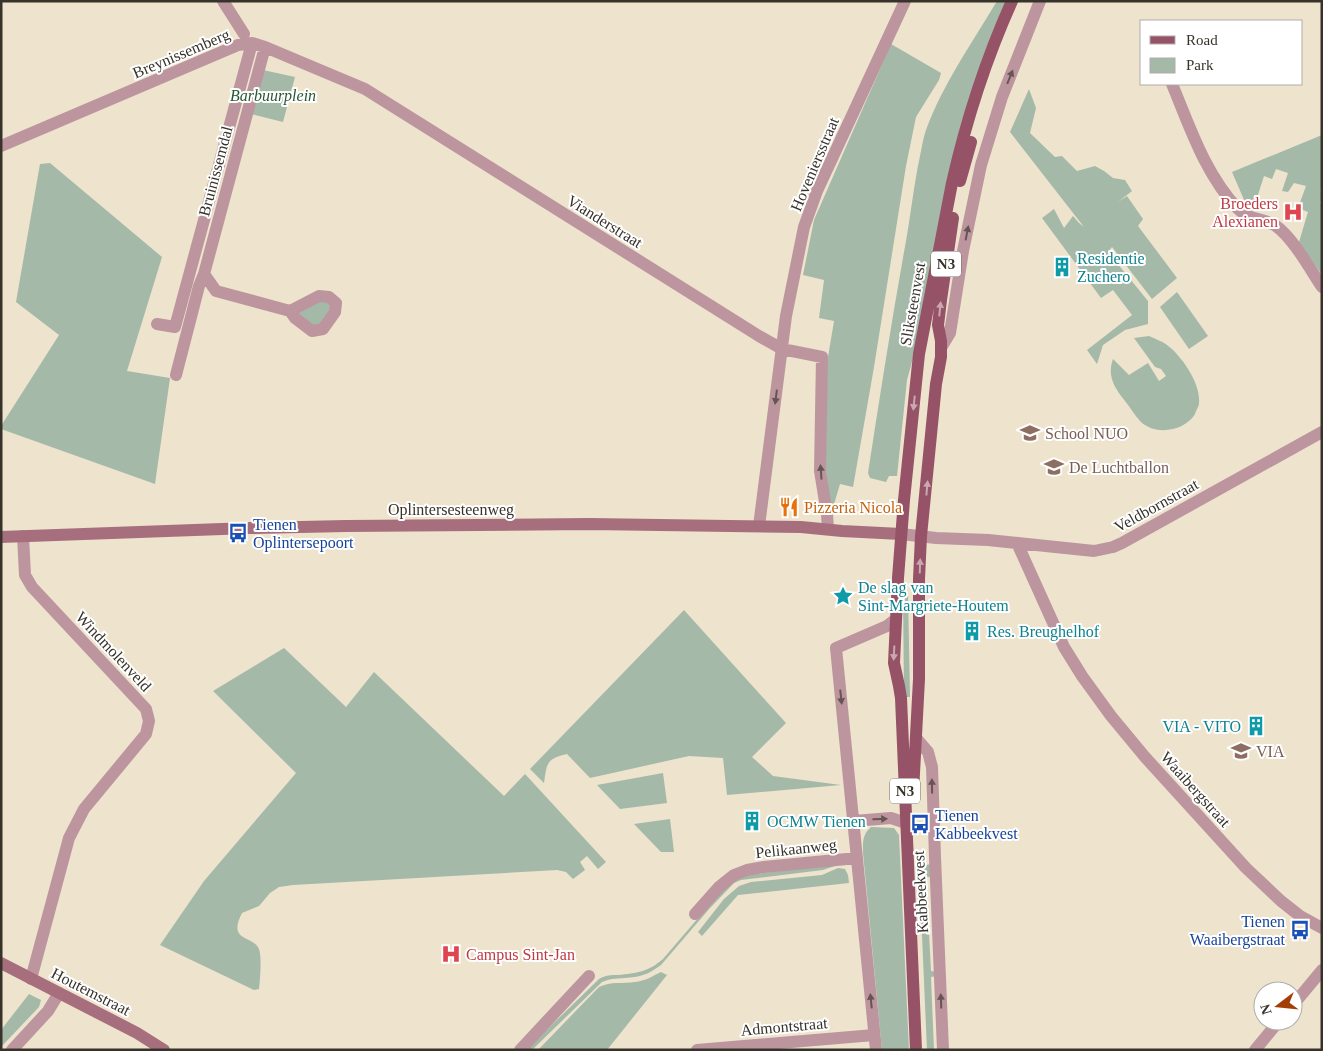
<svg xmlns="http://www.w3.org/2000/svg" width="1323" height="1051" viewBox="0 0 1323 1051" font-family="Georgia,serif">
  <rect width="100%" height="100%" fill="#eee3cd"/>
  <path fill="#a4b9a8" d="M997 1H1009L968 106 920 333 907 380 897 476H889L886 482 870 478 868 473C880 395 892 318 906 241 911 213 914 184 920 156 922 147 923 138 926 130 943 84 972 43 997 1Z
    M891 44 941 73 939 80 916 117 906 166 874 367 853 487 840 484 832 511 828 487 825 464 826 369 834 321 819 318 824 280 803 275 814 220Z
    M263 70 295 77 283 122 251 114Z
    M1029 89 1036 108 1030 133 1055 157 1062 156 1077 171 1095 166 1104 171 1113 178 1125 180 1132 191 1118 202 1127 196 1143 219 1138 226 1177 278 1152 299 1112 247 1108 252 1148 301V324L1125 330 1103 345 1097 364 1087 350 1132 315 1113 290 1101 298 1042 218 1054 209 1064 228 1073 216 1079 223 1084 227 1010 132Z
    M1322 135V189L1320 190 1322 192V201L1320 202 1322 206V275L1299 242 1308 212 1298 208 1306 186 1294 183 1288 192 1282 191 1288 173 1276 169 1272 179 1264 176 1255 204 1245 202 1232 172Z
    M50 163 162 257 127 371 170 378 155 484 1 429V426L59 335 16 302 40 164Z
    M1177 292 1208 336 1189 349 1160 307Z
    M329 297 335 312 312 331 290 311Z
    M1149 336C1155 339 1162 341 1167 345 1182 356 1201 384 1199 403 1199 407 1196 410 1195 414 1185 431 1156 436 1141 422 1135 416 1130 407 1125 401 1114 387 1107 376 1113 359L1129 375 1148 363 1159 381 1166 376 1161 369 1155 367 1134 338Z
    M903 593H908L910 697H904Z
    M684 610 786 723 752 757 773 776 841 785 727 795 723 758 689 756 590 778 567 754C546 759 547 763 544 783L530 769Z
    M284 648 346 707 374 672 504 796 525 774 606 862 598 869 587 856 580 862 585 870 573 879 566 872 557 870 293 885 279 887 270 893 259 906 242 913C227 942 253 935 259 949 262 957 260 980 259 989L254 990 160 945 204 881 296 773 213 691Z
    M663 773 667 803 620 809 597 785Z
    M670 819 674 852H661L634 824Z
    M871 827 894 828 899 835 909 1050H882L863 853C863 842 862 835 871 827Z
    M932 864 933 877H926L931 971 937 972V976L931 977 934 1050H927L920 889 925 865Z
    M834 865 835 866 823 870 741 880 734 883 710 908 661 965C655 969 650 973 643 975 629 980 615 976 602 982L532 1050H526L599 979C605 975 612 975 618 975 637 973 648 972 663 959L717 896 734 880 754 874Z
    M838 868 845 869 848 875 849 883 738 895 702 936 698 932 724 899 739 886 751 882 822 875Z
    M661 972 667 975 607 1050H538L599 987C611 981 623 984 635 982 645 981 653 976 661 972Z
    M29 994 41 1000 39 1007 1 1047V1030Z"/>
  <g fill="none" stroke-linecap="round" stroke-linejoin="round">
    <path stroke="#bd959f" stroke-width="12" d="M223 1 244 34
      M265 47 204 274 216 291 290 311 295 318 312 331 323 329 335 312 336 303 329 297 319 296 290 311
      M1172 84C1190 127 1205 174 1238 209 1248 220 1264 218 1276 226 1293 238 1310 269 1322 287
      M1 146 238 45 252 43 265 47 365 89 759 336 782 349 822 357 820 471 827 514 828 529
      M157 324 175 327 252 43
      M941 348 950 333 963 251 981 165 1002 97 1040 1
      M176 375 199 286 204 274
      M759 526 786 316 804 227 817 191 905 1
      M901 534 936 538 988 540 1094 551 1113 547 1122 543 1322 432
      M23 536 25 575 32 587 146 709 149 721 146 734 84 809 69 838 31 979
      M1017 543 1064 647 1082 676 1111 716 1145 757 1246 868 1281 901 1300 916 1322 928
      M916 738 928 752 932 767 935 857 943 1050
      M854 821 891 818 906 823
      M695 914 719 887 734 875 747 870 764 867 857 858
      M1293 1005 1322 970
      M12 1050 48 1011 59 993
      M520 1050 589 976
      M697 1050 874 1035
      M876 1050 836 648 887 626 896 619
      M1255 1050 1279 1021"/>
    <path stroke="#a76f7e" stroke-width="12" d="M1 537 250 528 346 526 590 524 801 527 842 531 901 534
      M1 963 137 1033 164 1050"/>
    <path stroke="#965266" stroke-width="12" d="M960 181 971 142
      M913 792 919 679V579L921 536 936 384 941 357V341L938 325 941 300 953 218
      M916 1050 901 698 899 686 894 663 898 578 904 500 919 354 952 183C966 121 986 59 1012 1"/>
  </g>
  <defs><path id="oneway-solid" d="M-6-.8H1V-3.2L6.5 0L1 3.2V.8H-6Z" transform="scale(1.25)"/></defs>
  <g fill="#665553">
    <use href="#oneway-solid" transform="translate(1010 77) rotate(-68)"/>
    <use href="#oneway-solid" transform="translate(967 233) rotate(-79)"/>
    <use href="#oneway-solid" transform="translate(776 397) rotate(97)"/>
    <use href="#oneway-solid" transform="translate(821 472) rotate(-94)"/>
    <use href="#oneway-solid" transform="translate(841 697) rotate(84)"/>
    <use href="#oneway-solid" transform="translate(932 786) rotate(-91)"/>
    <use href="#oneway-solid" transform="translate(880 819) rotate(-2)"/>
    <use href="#oneway-solid" transform="translate(871 1001) rotate(-96)"/>
    <use href="#oneway-solid" transform="translate(941 1001) rotate(-92)"/>
  </g>
  <g fill="#caa8b2">
    <use href="#oneway-solid" transform="translate(940 309) rotate(-84)"/>
    <use href="#oneway-solid" transform="translate(914 403) rotate(96)"/>
    <use href="#oneway-solid" transform="translate(927 488) rotate(-85)"/>
    <use href="#oneway-solid" transform="translate(920 566) rotate(-88)"/>
    <use href="#oneway-solid" transform="translate(894 653) rotate(93)"/>
  </g>
  <defs>
    <symbol id="hospital-bare" viewBox="-9 -9 18 18"><path d="M-5-5h3v3.5h4V-5h3V5h-3V1.5h-4V5h-3Z" fill="#e0444e" stroke="#fff" stroke-width="2.5" paint-order="stroke"/></symbol>
    <symbol id="building-bare" viewBox="-9 -9 18 18"><path d="M-4-6H4V6H1V3H-1V6H-4ZM-2.5-4.3h1.7v1.8h-1.7ZM.8-4.3h1.7v1.8H.8ZM-2.5-1h1.7V.8h-1.7ZM.8-1h1.7V.8H.8Z" fill="#0f9aa8" stroke="#fff" stroke-width="2.5" paint-order="stroke"/></symbol>
    <symbol id="school-bare" viewBox="-9 -9 18 18"><path d="M0-5L7-2L0 1L-7-2ZM-4 1L0 2.5L4 1V4Q0 6-4 4Z" fill="#8d6e63" stroke="#fff" stroke-width="2.5" paint-order="stroke"/></symbol>
    <symbol id="restaurant-bare" viewBox="-9 -9 18 18"><path d="M-5-6h1v4h1v-4h1v4h1v-4h1v5L-1.5 .5V6h-2V.5L-5-1ZM5-6V6H3V1.5H1.5Q1.5-4 5-6Z" fill="#e8710a" stroke="#fff" stroke-width="2.5" paint-order="stroke"/></symbol>
    <symbol id="bus-bare" viewBox="-9 -9 18 18"><path d="M-5-6H5V4H4V6H2V4H-2V6H-4V4H-5ZM-3.5-4V0h7V-4ZM-3.5 1.2v1.5H-2V1.2ZM2 1.2v1.5H3.5V1.2Z" fill="#1a4fb4" stroke="#fff" stroke-width="2.5" paint-order="stroke"/></symbol>
    <symbol id="sight-bare" viewBox="-9 -9 18 18"><path d="M0-6L1.8-2.2L6-1.7L2.9 1.2L3.7 5.4L0 3.3L-3.7 5.4L-2.9 1.2L-6-1.7L-1.8-2.2Z" fill="#0f9aa8" stroke="#fff" stroke-width="2.5" paint-order="stroke"/></symbol>
  </defs>
  <g fill-rule="evenodd">
    <use href="#hospital-bare" x="1279" y="198" width="28" height="28"/>
    <use href="#building-bare" x="1048" y="253" width="28" height="28"/>
    <use href="#school-bare" x="1016" y="419" width="28" height="28"/>
    <use href="#school-bare" x="1040" y="453" width="28" height="28"/>
    <use href="#restaurant-bare" x="775" y="493" width="28" height="28"/>
    <use href="#bus-bare" x="224" y="519" width="28" height="28"/>
    <use href="#sight-bare" x="829" y="582" width="28" height="28"/>
    <use href="#building-bare" x="958" y="617" width="28" height="28"/>
    <use href="#building-bare" x="1242" y="712" width="28" height="28"/>
    <use href="#school-bare" x="1227" y="737" width="28" height="28"/>
    <use href="#building-bare" x="738" y="807" width="28" height="28"/>
    <use href="#bus-bare" x="906" y="810" width="28" height="28"/>
    <use href="#bus-bare" x="1286" y="916" width="28" height="28"/>
    <use href="#hospital-bare" x="437" y="940" width="28" height="28"/>
  </g>
  <g text-anchor="middle" stroke-width="4" stroke-linejoin="round" paint-order="stroke">
    <g fill="#fff" stroke="#73706a" stroke-width="1">
      <rect x="931" y="251.5" width="30" height="25" rx="4"/>
      <rect x="890" y="778.5" width="30" height="25" rx="4"/>
    </g>
    <g font-size="15" font-weight="bold" fill="#37322a">
      <text x="946" y="269">N3</text>
      <text x="905" y="796">N3</text>
    </g>
    <g font-size="16" fill="#37322a" stroke="#fff">
      <text transform="translate(181 53) rotate(-23)" y="6">Breynissemberg</text>
      <text transform="translate(814 164) rotate(-67)" y="6">Hoveniersstraat</text>
      <text transform="translate(215 171) rotate(-75)" y="6">Bruinissemdal</text>
      <text transform="translate(605 221) rotate(32)" y="6">Vianderstraat</text>
      <text transform="translate(912 304) rotate(-80)" y="6">Sliksteenvest</text>
      <text transform="translate(1156 505) rotate(-29)" y="6">Veldbornstraat</text>
      <text x="451" y="515">Oplintersesteenweg</text>
      <text transform="translate(114 651) rotate(47)" y="6">Windmolenveld</text>
      <text transform="translate(1196 789) rotate(48)" y="6">Waaibergstraat</text>
      <text transform="translate(796 848) rotate(-6)" y="6">Pelikaanweg</text>
      <text transform="translate(920 892) rotate(-93)" y="6">Kabbeekvest</text>
      <text transform="translate(91 991) rotate(27)" y="6">Houtemstraat</text>
      <text transform="translate(784 1026) rotate(-5)" y="6">Admontstraat</text>
    </g>
    <g font-size="16" font-style="italic" fill="#285733" stroke="#fff">
      <text x="273" y="101">Barbuurplein</text>
    </g>
    <g font-size="16" fill="#be3a42" stroke="#fff" text-anchor="end">
      <text x="1278" y="209">Broeders<tspan x="1278" dy="18">Alexianen</tspan></text>
      <text x="466" y="960" text-anchor="start">Campus Sint-Jan</text>
    </g>
    <g font-size="16" fill="#0d838f" stroke="#fff" text-anchor="start">
      <text x="1077" y="264">Residentie<tspan x="1077" dy="18">Zuchero</tspan></text>
      <text x="858" y="593">De slag van<tspan x="858" dy="18">Sint-Margriete-Houtem</tspan></text>
      <text x="987" y="637">Res. Breughelhof</text>
      <text x="1241" y="732" text-anchor="end">VIA - VITO</text>
      <text x="767" y="827">OCMW Tienen</text>
    </g>
    <g font-size="16" fill="#785e54" stroke="#fff" text-anchor="start">
      <text x="1045" y="439">School NUO</text>
      <text x="1069" y="473">De Luchtballon</text>
      <text x="1256" y="757">VIA</text>
    </g>
    <g font-size="16" fill="#c56008" stroke="#fff" text-anchor="start">
      <text x="804" y="513">Pizzeria Nicola</text>
    </g>
    <g font-size="16" fill="#164399" stroke="#fff" text-anchor="start">
      <text x="253" y="530">Tienen<tspan x="253" dy="18">Oplintersepoort</tspan></text>
      <text x="935" y="821">Tienen<tspan x="935" dy="18">Kabbeekvest</tspan></text>
      <text x="1285" y="927" text-anchor="end">Tienen<tspan x="1285" dy="18">Waaibergstraat</tspan></text>
    </g>
  </g>
  <rect width="1323" height="1051" fill="none" stroke="#37322a" stroke-width="5"/>
  <rect x="1140" y="20" width="162" height="65" fill="#ffffff" stroke="#afadaa"/>
  <rect x="1150" y="36" width="25" height="8" fill="#965266" stroke="#afadaa"/>
  <text x="1186" y="45" font-size="15" fill="#37322a">Road</text>
  <rect x="1150" y="58" width="25" height="15" fill="#a4b9a8" stroke="#afadaa"/>
  <text x="1186" y="70" font-size="15" fill="#37322a">Park</text>
  <g transform="translate(1278 1006) rotate(254)"><circle r="24" fill="#ffffff" stroke="#afadaa"/>
  <path d="M0-4L9 19L0 12L-9 19Z" fill="#a33f06"/>
  <text y="-8" font-size="14" font-weight="bold" text-anchor="middle" fill="#37322a">N</text>
  </g>
</svg>
